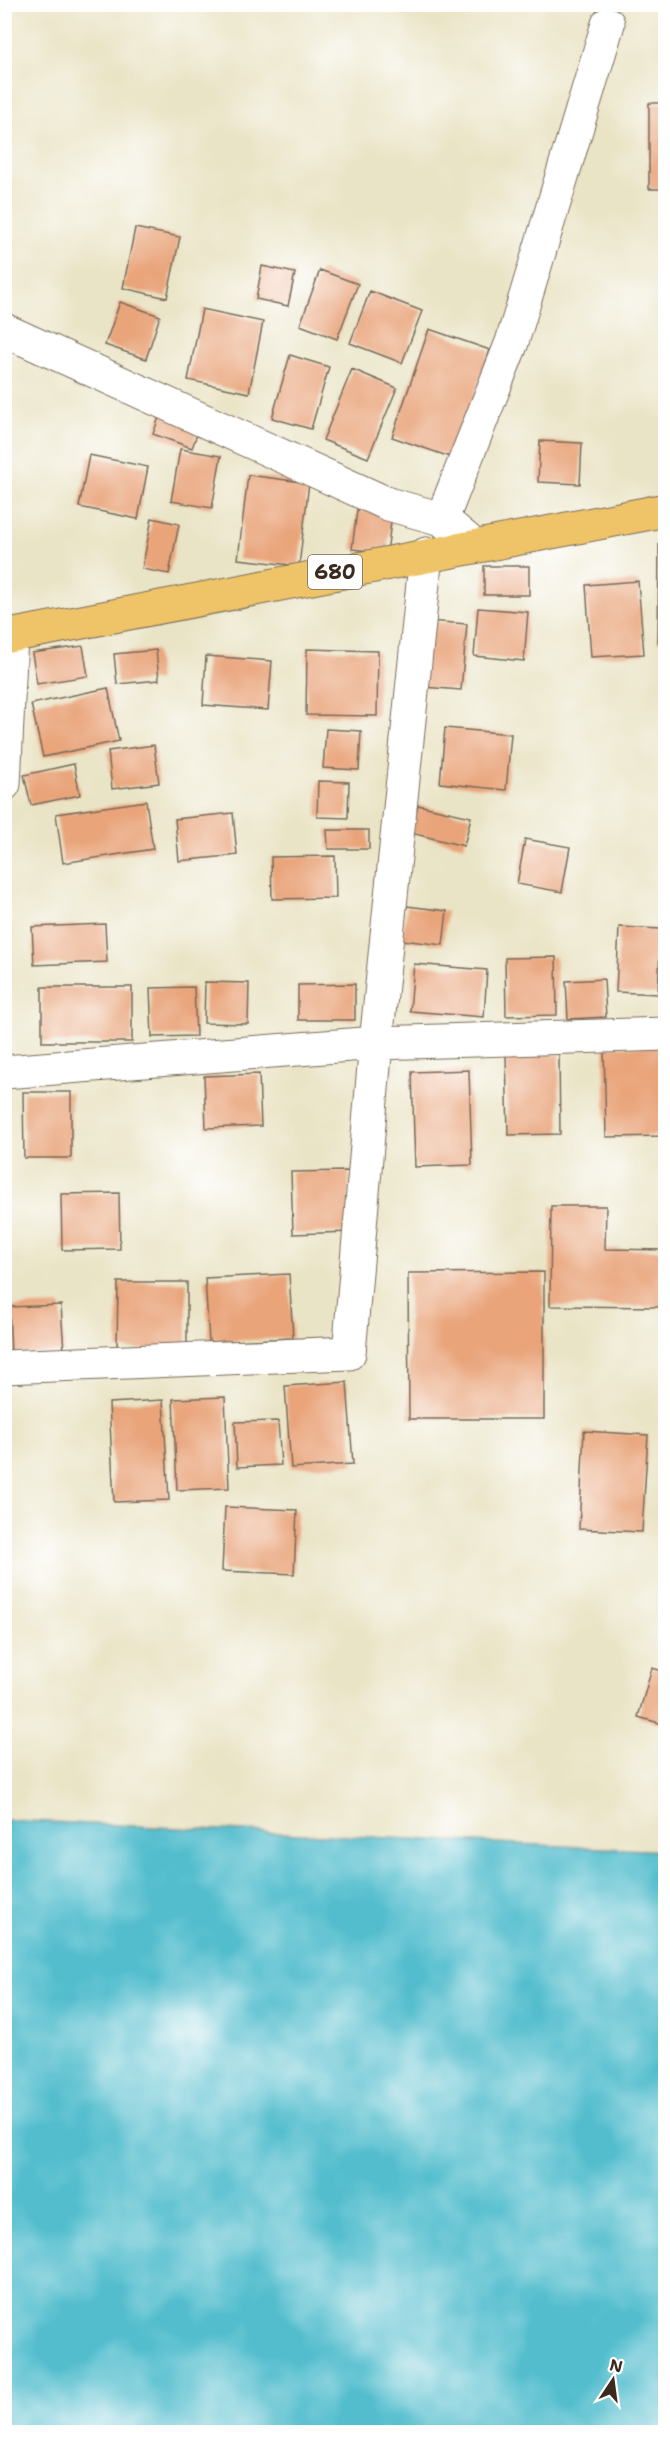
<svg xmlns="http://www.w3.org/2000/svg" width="670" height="2437" viewBox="0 0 670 2437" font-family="'Shantell Sans',sans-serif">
  <rect width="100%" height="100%" fill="#fff"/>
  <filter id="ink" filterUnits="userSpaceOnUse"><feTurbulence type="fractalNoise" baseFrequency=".0167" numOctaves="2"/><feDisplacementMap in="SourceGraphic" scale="12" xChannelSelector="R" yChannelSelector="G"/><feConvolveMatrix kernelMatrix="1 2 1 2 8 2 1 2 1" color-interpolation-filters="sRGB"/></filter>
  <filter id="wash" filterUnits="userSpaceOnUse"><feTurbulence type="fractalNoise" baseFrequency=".008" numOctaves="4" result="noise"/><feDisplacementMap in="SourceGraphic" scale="24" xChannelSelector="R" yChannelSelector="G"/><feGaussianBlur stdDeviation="1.35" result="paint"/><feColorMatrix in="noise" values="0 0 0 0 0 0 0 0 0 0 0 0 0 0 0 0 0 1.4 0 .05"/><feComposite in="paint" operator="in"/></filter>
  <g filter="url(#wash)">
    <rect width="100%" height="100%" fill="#eae4c6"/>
    <path fill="#52bdcd" stroke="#467476" stroke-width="1.5" d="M5 1820 665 1851V2432H5Z"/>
    <g id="blocks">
      <path fill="#e9a47a" d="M649 103H666V189H649Z
        M135 228 180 237 167 298 123 288Z
        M262 266 295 273 288 306 256 299Z
        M320 270 358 284 337 339 300 325Z
        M370 291 422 311 402 363 350 343Z
        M120 302 160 316 146 359 105 345Z
        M202 309 263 322 249 393 188 380Z
        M429 329 490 350 453 458 392 437Z
        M290 355 329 367 311 429 272 418Z
        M352 369 397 388 368 458 323 440Z
        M161 412 200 426 192 448 153 434Z
        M540 441 582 443 580 484 538 482Z
        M180 449 221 456 212 508 171 501Z
        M89 455 148 467 138 519 79 507Z
        M248 475 309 483 299 566 238 559Z
        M357 510 392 514 387 553 352 549Z
        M152 518 179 524 169 574 142 569Z
        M659 543H666V642H658Z
        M484 566H529V595H484Z
        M638 581 644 654 591 657 586 585Z
        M478 608 528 612 524 661 474 656Z
        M428 621 467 624 461 690 423 687Z
        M83 646 88 676 37 684 32 653Z
        M307 649 378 651 377 716 306 715Z
        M156 650 159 680 117 684 114 654Z
        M206 656 272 661 268 710 203 705Z
        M108 688 119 741 43 757 31 704Z
        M445 728 511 734 506 790 440 783Z
        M326 729 361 731 359 770 323 768Z
        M154 745 159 783 112 789 108 751Z
        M74 764 80 795 31 805 24 775Z
        M318 781 349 782 348 818 317 817Z
        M146 801 153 849 63 863 56 814Z
        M418 805 471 817 464 846 411 833Z
        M233 813 237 855 179 861 175 819Z
        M327 830H369V849H328Z
        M525 839 570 847 562 892 517 884Z
        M335 856 336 898 272 899 271 857Z
        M407 906 447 911 443 945 402 940Z
        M105 924 107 962 34 965 32 927Z
        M619 927 661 929 658 994 616 992Z
        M556 957 557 1015 506 1016 505 958Z
        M414 964 487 970 484 1017 410 1011Z
        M604 979 606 1017 568 1019 566 981Z
        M205 982 249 983 248 1024 204 1023Z
        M355 984V1020H298V985Z
        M42 987H132V1042H42Z
        M194 987 196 1036 152 1037 150 988Z
        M666 1046V1136L606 1137 604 1047Z
        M559 1054 560 1134 508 1135 506 1055Z
        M469 1070 472 1165 415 1167 412 1072Z
        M259 1074 261 1126 206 1128 204 1076Z
        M23 1092H71V1158H24Z
        M349 1171 350 1232 293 1234 291 1172Z
        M119 1193 120 1249 62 1250 61 1194Z
        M551 1206H606L605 1249 666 1250V1307L550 1306Z
        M544 1272V1419H409L408 1273Z
        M289 1274 293 1338 209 1342 205 1278Z
        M118 1282H187V1350L117 1349Z
        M61 1305 64 1352 11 1354 9 1307Z
        M347 1382 353 1464 291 1468 285 1386Z
        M225 1397 229 1488 177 1490 173 1399Z
        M163 1400 169 1500 114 1502 109 1403Z
        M278 1421 281 1465 237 1467 235 1422Z
        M584 1431 648 1435 642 1532 579 1529Z
        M225 1507 297 1510 294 1574 222 1571Z
        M652 1668 666 1672V1725L638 1717Z"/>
    </g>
  </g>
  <g filter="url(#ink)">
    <use href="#blocks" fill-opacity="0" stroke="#786b59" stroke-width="1.5"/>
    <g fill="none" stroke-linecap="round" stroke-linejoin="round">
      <defs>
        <path id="minor" d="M4 330 388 504 442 519
          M473 545 442 519 512 342 608 24
          M4 784 11 636
          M4 1072 376 1043 666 1034
          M4 1367 349 1353 376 1043 426 554"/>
        <path id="major" d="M4 637 666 510"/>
      </defs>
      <use href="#minor" stroke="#786b59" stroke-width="35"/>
      <use href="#major" stroke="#786b59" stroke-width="35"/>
      <use href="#minor" stroke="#fff" stroke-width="33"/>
      <use href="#major" stroke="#efc469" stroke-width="33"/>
    </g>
  </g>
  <g text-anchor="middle" stroke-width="4.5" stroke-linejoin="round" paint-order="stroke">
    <rect fill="#fff" stroke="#766a62" stroke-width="1.5" x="308" y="555" width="54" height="34" rx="4.5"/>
    <g font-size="20" font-weight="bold" fill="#3b2a1e">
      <text x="335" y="579">680</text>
    </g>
  </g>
  <rect width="670" height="2437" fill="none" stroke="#fff" stroke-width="24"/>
  <g transform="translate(613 2380) rotate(13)" stroke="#ffffff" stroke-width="4.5" paint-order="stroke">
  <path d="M0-4.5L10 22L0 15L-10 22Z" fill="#3b2a1e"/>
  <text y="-9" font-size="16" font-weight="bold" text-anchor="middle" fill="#3b2a1e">N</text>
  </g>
</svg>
